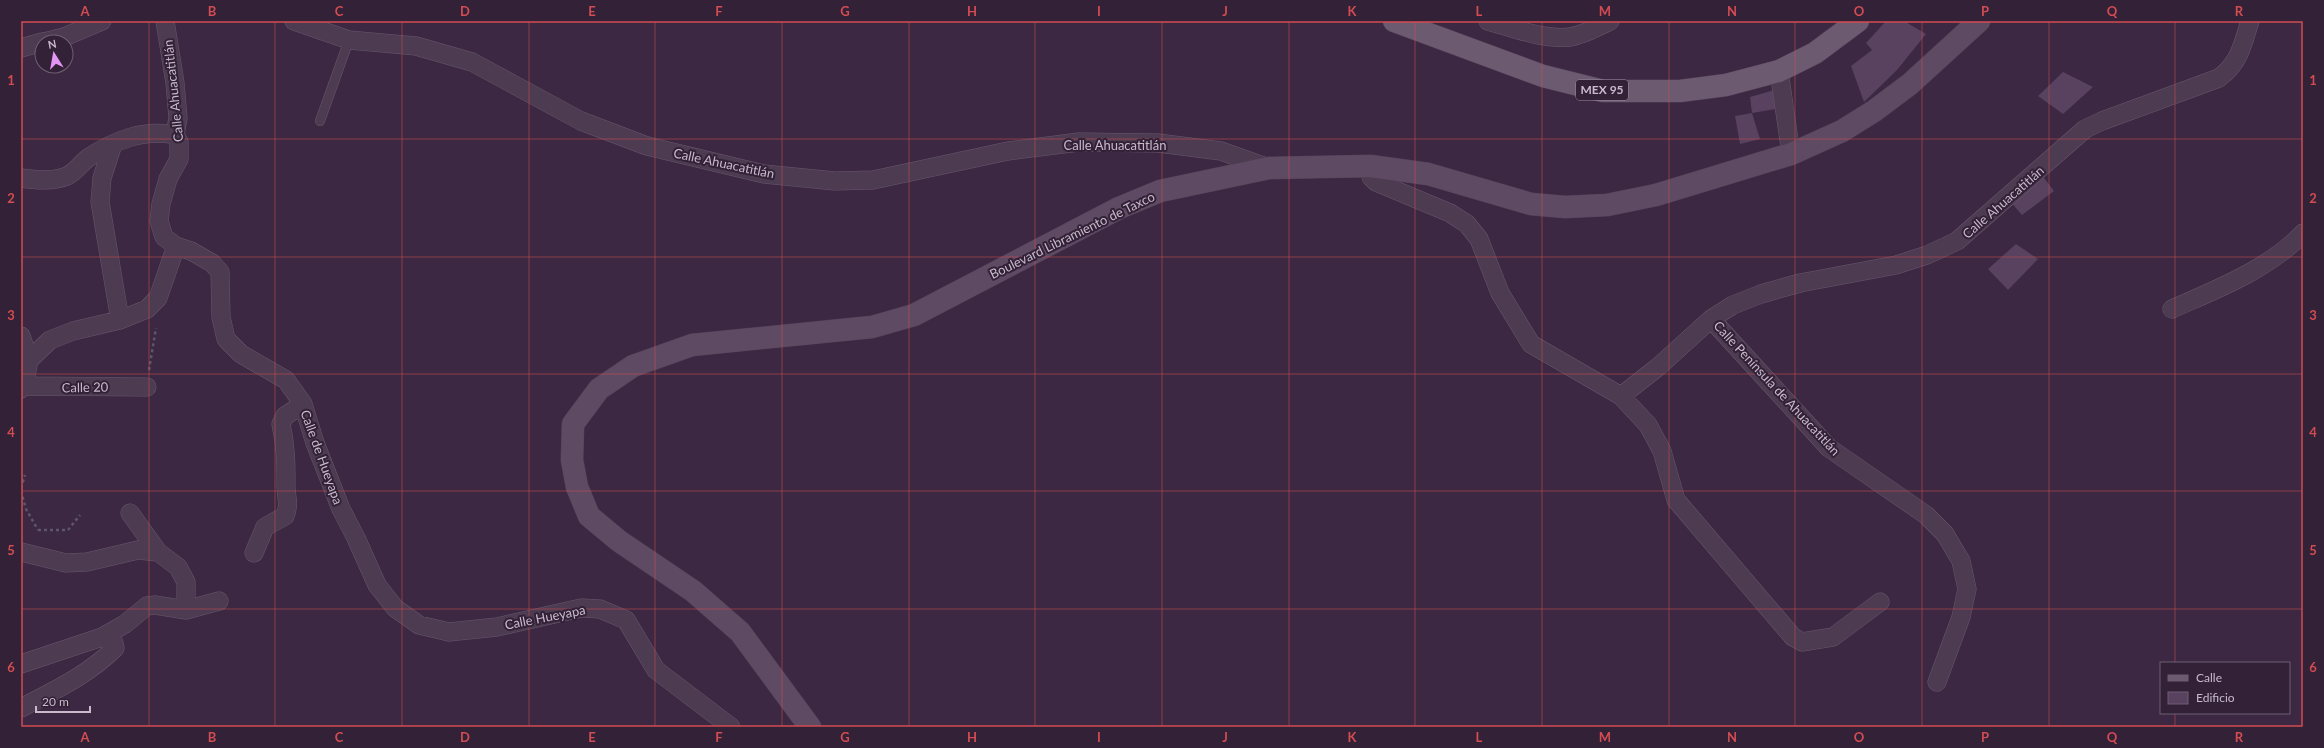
<svg xmlns="http://www.w3.org/2000/svg" width="2324" height="748" viewBox="0 0 2324 748" font-family="Lato,sans-serif">
  <rect width="100%" height="100%" fill="#3c2842"/>
  <path fill="#58425f" d="M1886 21H1904L1926 34 1897 70 1864 102 1851 66 1872 50 1866 43Z
    M2063 72 2093 87 2063 114 2038 96Z
    M1778 89 1781 108 1752 113 1760 139 1740 144 1735 116 1752 113 1750 97Z
    M2041 174 2054 191 2022 215 2009 200Z
    M2016 244 2038 259 2008 290 1988 269Z"/>
  <g fill="none" stroke-linecap="round" stroke-linejoin="round">
    <defs>
      <path id="lane" d="M320 121 349 40"/>
      <path id="street" d="M165 21 175 83 178 118 175 135 179 142V159L168 179 161 204 159 221 164 237 176 246 191 251 212 263 220 272 221 317 226 339 241 354 286 380 303 404 315 443 341 509 356 538 377 585 395 608 419 625 449 632 497 627 581 608 600 609 626 620 656 670 731 727
        M294 21 349 40 416 46 472 62 581 121 647 146 764 174 835 181 873 180 1008 151 1079 142 1158 143 1221 151 1269 168
        M1488 21C1513 28 1544 40 1570 37 1584 35 1597 27 1610 21
        M44 42 64 37 102 21
        M21 48 42 42
        M1779 71 1791 154
        M113 144 102 178 100 202 120 320
        M1370 166 1371 177 1376 182 1450 213 1467 224 1479 239 1500 293 1531 344 1621 396 1648 425 1662 451 1676 500 1793 637 1802 642 1833 637 1880 602
        M21 178C35 180 53 182 67 176 76 172 81 163 88 158 115 140 143 129 175 135
        M2172 309C2217 289 2269 269 2303 233
        M1711 319 1829 448 1926 515 1945 534 1961 561 1967 589 1961 617 1937 682
        M21 336 29 360
        M24 386 147 387
        M21 389 24 386 29 360 50 340 73 331 120 320 147 309 158 298 176 246
        M1621 396 1658 367 1711 319 1733 305 1761 294 1800 283 1896 265 1927 255 1957 241 2085 129 2102 121 2219 78C2240 62 2242 46 2250 21
        M130 513 158 552 178 567 186 582V610
        M21 552 66 563 87 562 138 550 158 552
        M254 553 265 527 285 516C290 503 286 498 286 486 286 463 286 447 281 424L285 416 303 404
        M21 664 102 637 125 624 147 606 155 605 186 610 219 601
        M21 708C55 690 88 675 115 648L114 643 102 637"/>
      <path id="secondary" d="M810 727 740 632 693 591 619 541 589 516 577 487 572 460 573 424 599 389 633 366 692 345 872 327 914 315 1119 208 1160 191 1269 168 1370 166 1428 174 1531 204 1565 207 1607 205 1656 195 1791 154 1842 131 1874 111 1910 84 1979 21"/>
      <path id="primary" d="M1394 21 1543 76 1603 91H1680L1726 85 1779 71 1815 53 1858 21"/>
    </defs>
    <use href="#lane" stroke="#68576c" stroke-width="10"/>
    <use href="#street" stroke="#68576c" stroke-width="19"/>
    <use href="#secondary" stroke="#534358" stroke-width="23"/>
    <use href="#primary" stroke="#534358" stroke-width="23"/>
    <path stroke="#5d566c" stroke-width="2.5" stroke-dasharray="3 3" stroke-linecap="butt" d="M149 370 156 328
      M21 488 25 475
      M21 491 26 509 38 530
      M38 530H68L80 515"/>
    <use href="#lane" stroke="#4d3c51" stroke-width="9"/>
    <use href="#street" stroke="#4d3c51" stroke-width="18"/>
    <use href="#secondary" stroke="#5f4a64" stroke-width="22"/>
    <use href="#primary" stroke="#6c5a71" stroke-width="22"/>
  </g>
  <path fill="none" stroke="#d24c51" stroke-width="1" stroke-opacity="0.55" d="M149 21V727M275 21V727M402 21V727M529 21V727M655 21V727M782 21V727M909 21V727M1035 21V727M1162 21V727M1289 21V727M1415 21V727M1542 21V727M1669 21V727M1795 21V727M1922 21V727M2049 21V727M2175 21V663M21 139H2303M21 257H2303M21 374H2303M21 491H2303M21 609H2303M2175 713V727"/>
  <g text-anchor="middle" stroke-width="4" stroke-linejoin="round" paint-order="stroke">
    <rect fill="#322137" stroke="#9b8b9f" stroke-width="1" x="1576" y="80" width="52" height="20" rx="3"/>
    <g font-size="12" font-weight="bold" fill="#c8b9cb">
      <text x="1602" y="94">MEX 95</text>
    </g>
    <g font-size="13" fill="#c8b9cb" stroke="#322137">
      <text transform="translate(173 91) rotate(-96)" y="5">Calle Ahuacatitlán</text>
      <text x="1115" y="150">Calle Ahuacatitlán</text>
      <text transform="translate(724 163) rotate(12)" y="5">Calle Ahuacatitlán</text>
      <text transform="translate(2003 202) rotate(-41)" y="5">Calle Ahuacatitlán</text>
      <text transform="translate(1072 235) rotate(-26)" y="5">Boulevard Libramiento de Taxco</text>
      <text transform="translate(85 387) rotate(-1)" y="5">Calle 20</text>
      <text transform="translate(1777 388) rotate(47)" y="5">Calle Península de Ahuacatitlán</text>
      <text transform="translate(322 457) rotate(70)" y="5">Calle de Hueyapa</text>
      <text transform="translate(545 617) rotate(-11)" y="5">Calle Hueyapa</text>
    </g>
  </g>
  <rect width="2324" height="748" fill="none" stroke="#322137" stroke-width="44"/>
  <rect x="2160" y="662" width="130" height="52" fill="#322137" stroke="#6e5e72"/>
  <rect x="2168" y="675" width="20" height="6" fill="#6c5a71" stroke="#6e5e72"/>
  <text x="2196" y="682" font-size="12" fill="#c8b9cb">Calle</text>
  <rect x="2168" y="692" width="20" height="12" fill="#58425f" stroke="#6e5e72"/>
  <text x="2196" y="702" font-size="12" fill="#c8b9cb">Edificio</text>
  <g transform="translate(54 54) rotate(349)"><circle r="19" fill="#322137" stroke="#6e5e72"/>
  <path d="M0-3L7 15L0 10L-7 15Z" fill="#e295f4"/>
  <text y="-6" font-size="11" font-weight="bold" text-anchor="middle" fill="#c8b9cb">N</text>
  </g>
  <path d="M36 706v6h54v-6" fill="none" stroke="#c8b9cb" stroke-width="2"/>
  <text x="42" y="706" font-size="12" fill="#c8b9cb" stroke="#322137" stroke-width="3" paint-order="stroke">20 m</text>
  <rect x="22" y="22" width="2280" height="704" fill="none" stroke="#d24c51" stroke-width="1.5"/>
  <g font-size="13" text-anchor="middle" font-weight="bold" fill="#d24c51">
    <text x="85" y="16">A</text>
    <text x="212" y="16">B</text>
    <text x="339" y="16">C</text>
    <text x="465" y="16">D</text>
    <text x="592" y="16">E</text>
    <text x="719" y="16">F</text>
    <text x="845" y="16">G</text>
    <text x="972" y="16">H</text>
    <text x="1099" y="16">I</text>
    <text x="1225" y="16">J</text>
    <text x="1352" y="16">K</text>
    <text x="1479" y="16">L</text>
    <text x="1605" y="16">M</text>
    <text x="1732" y="16">N</text>
    <text x="1859" y="16">O</text>
    <text x="1985" y="16">P</text>
    <text x="2112" y="16">Q</text>
    <text x="2239" y="16">R</text>
    <text x="11" y="85">1</text>
    <text x="2313" y="85">1</text>
    <text x="11" y="203">2</text>
    <text x="2313" y="203">2</text>
    <text x="11" y="320">3</text>
    <text x="2313" y="320">3</text>
    <text x="11" y="437">4</text>
    <text x="2313" y="437">4</text>
    <text x="11" y="555">5</text>
    <text x="2313" y="555">5</text>
    <text x="11" y="672">6</text>
    <text x="2313" y="672">6</text>
    <text x="85" y="742">A</text>
    <text x="212" y="742">B</text>
    <text x="339" y="742">C</text>
    <text x="465" y="742">D</text>
    <text x="592" y="742">E</text>
    <text x="719" y="742">F</text>
    <text x="845" y="742">G</text>
    <text x="972" y="742">H</text>
    <text x="1099" y="742">I</text>
    <text x="1225" y="742">J</text>
    <text x="1352" y="742">K</text>
    <text x="1479" y="742">L</text>
    <text x="1605" y="742">M</text>
    <text x="1732" y="742">N</text>
    <text x="1859" y="742">O</text>
    <text x="1985" y="742">P</text>
    <text x="2112" y="742">Q</text>
    <text x="2239" y="742">R</text>
  </g>
</svg>
